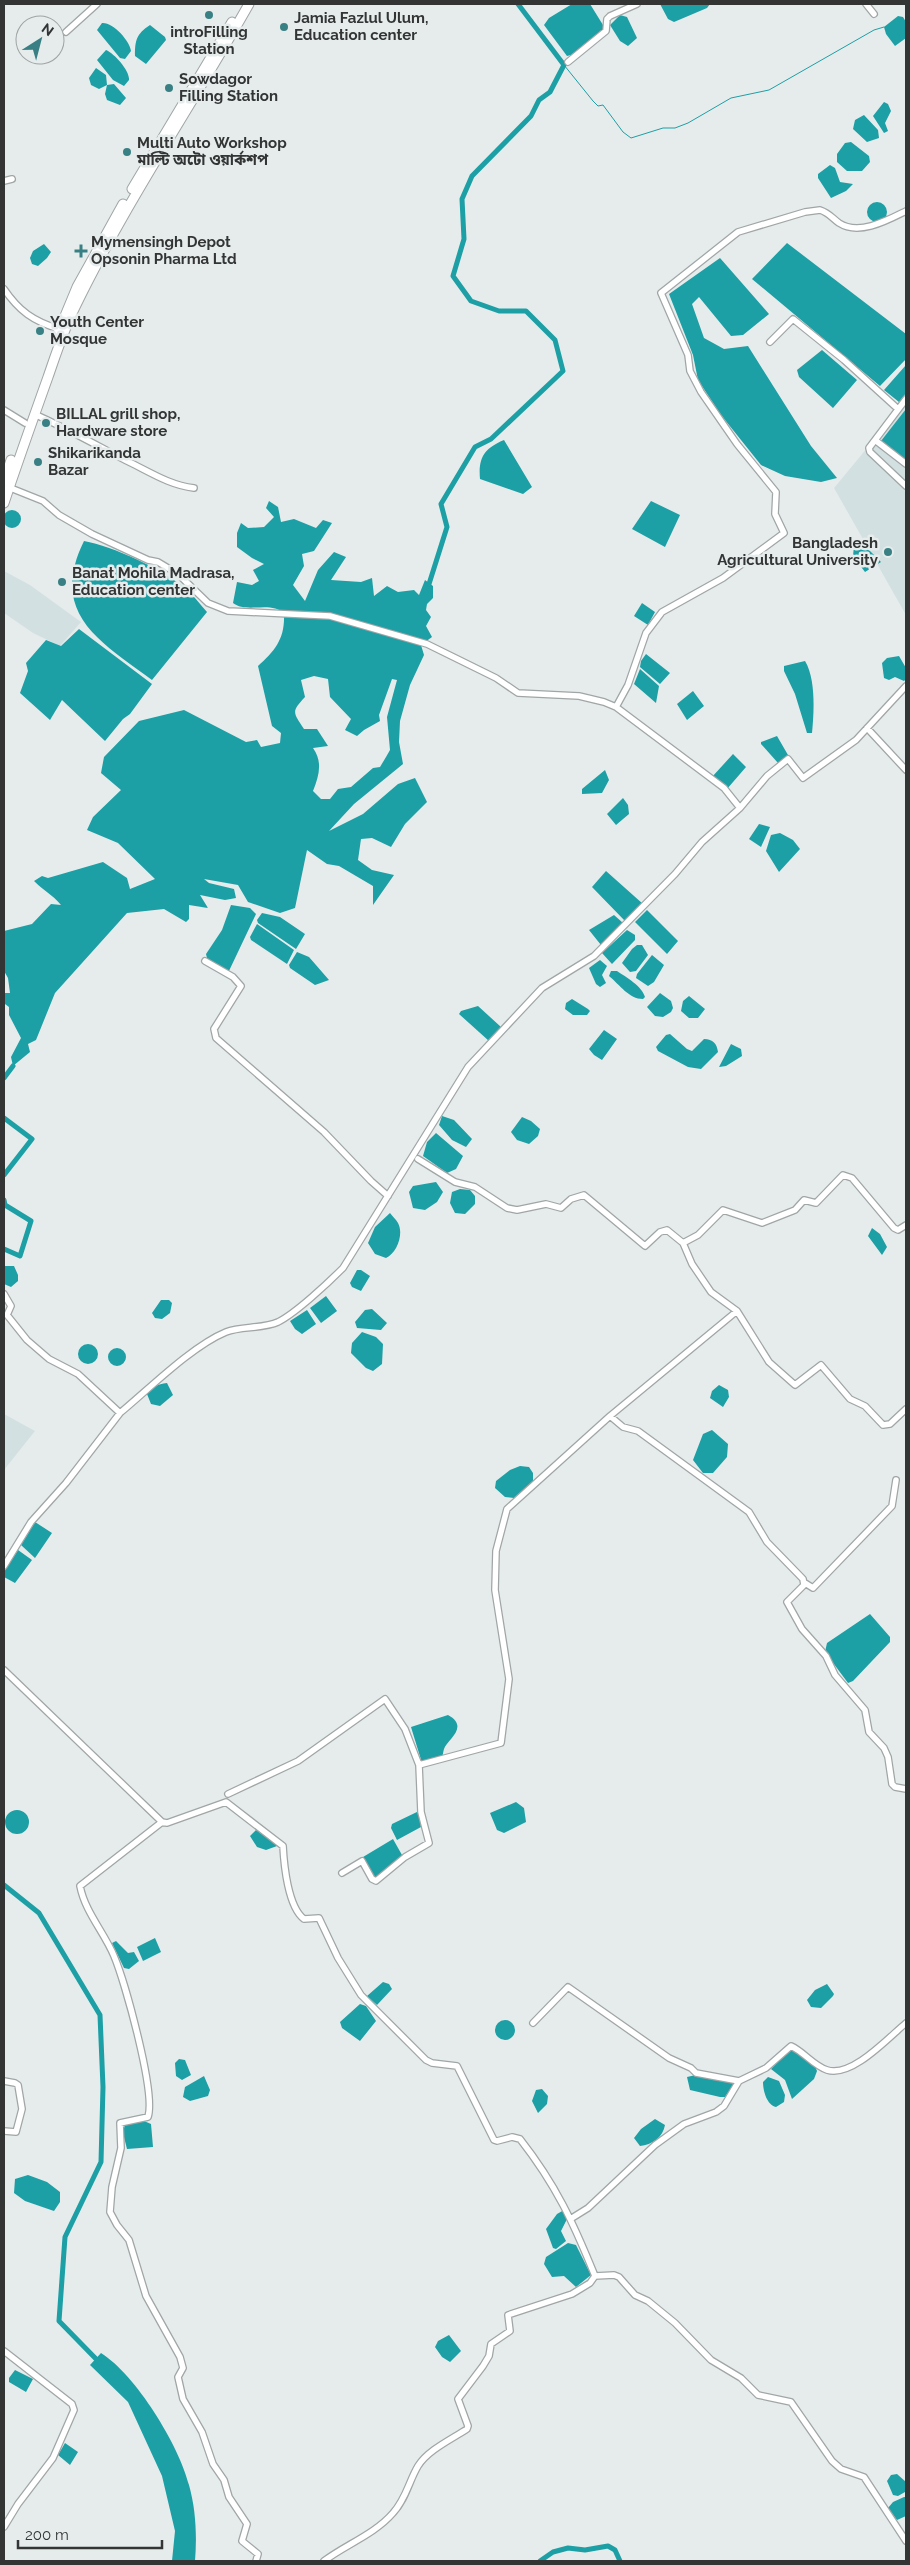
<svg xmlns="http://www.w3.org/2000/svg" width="910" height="2565" viewBox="0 0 910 2565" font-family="Raleway,'Noto Sans Bengali',sans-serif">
  <rect width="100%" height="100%" fill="#e6ecec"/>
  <path fill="#d3e0e1" d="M906 401V615L834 488Z
    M4 571 30 585 81 622 60 646 33 633 4 613Z
    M4 1414 35 1431 4 1470Z"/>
  <path fill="#1c9fa5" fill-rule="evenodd" d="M572 4H590L603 25V29L571 55 567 56 544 25 549 18Z
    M660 4H710L707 8 674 22 668 19Z
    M620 15 627 17 637 38 628 46 620 41 610 25Z
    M898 16 903 17 906 22V38L895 46 886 34 884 27Z
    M102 23C113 22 130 41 131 51L125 59 120 58 97 30Z
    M150 25 165 37 166 40 146 64 135 56C135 41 136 34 150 25Z
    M106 50C115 54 130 71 129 80L124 86 113 80 97 60Z
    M96 68 106 75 107 85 114 84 126 98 120 105 107 100 105 94 107 85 99 89 91 85 89 78Z
    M884 102 888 104 891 111 885 123 888 131 884 133 873 116Z
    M864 115 878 130 879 138 867 142 853 129 855 120Z
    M851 142 869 156 870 162 862 171H847L837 162V154L845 143Z
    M830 165 835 168 840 182 853 184 846 191 831 198 818 178V174Z
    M867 212a10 10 0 1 1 20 0a10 10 0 1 1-20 0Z
    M787 243 906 334V359L880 386 752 279Z
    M44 244 51 252 47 258 38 266 32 264 30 258 33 251Z
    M720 258 769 314 743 335 731 336 699 297 692 304 704 338 724 349 748 346 811 446 837 478 821 482 785 476 761 465 721 415 698 380 693 355 669 294Z
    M822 350 857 380 833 408 799 377 797 370Z
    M906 365V393L899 402 884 390Z
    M906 409V462L881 441Z
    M504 440 532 487 523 494 480 479C478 457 485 448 504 440Z
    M269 501 278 507 281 522 294 519 316 528 323 520 332 523 314 551 302 554 304 566 293 585 305 601 318 570 334 552 346 557 331 580 361 582 372 578 374 596 387 586 398 592 414 590 419 595 425 580 433 586V598L427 604 426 610 431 617 426 626 432 637 421 645 424 655 410 685 400 721 399 742 403 764 354 804 329 831 363 814 398 784 415 778 427 802 405 824 391 847 372 838 361 839 358 860 372 870 394 875 373 905V886L339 866 327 864 307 850 295 908 280 913 248 902 238 885 204 879 209 883 234 889 236 898 225 900 200 895 208 908 189 905V919L186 922 164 909 127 913 55 993 36 1040 28 1044 30 1052 13 1066 11 1057 21 1038 9 1015V1007L5 1004 4 993H10L8 978 4 971V931L32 924 51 904 61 905C53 895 43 890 34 881L42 876 48 878 103 862 127 878 130 889 155 879 118 843 87 830 93 817 121 790 101 773 104 757 139 721 184 710 246 742 257 740 261 747 280 743 281 733 272 726 258 666C275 651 285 639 284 614 272 600 247 614 233 603L237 582 252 585 259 581 253 570 264 564 252 558 237 547V533L241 523 248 528 264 527 274 517 266 508ZM314 676 328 679 330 697 351 719 345 730 357 736 364 730 380 721 379 715 392 679 397 680 387 717 390 750 386 757 380 767 373 768 351 787 338 789 330 799H321L313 791C319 776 323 762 313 748L328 746 317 729H304C293 712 291 712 305 697L301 680Z
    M651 501 680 515 665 547 632 529Z
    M3 519a9 9 0 1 1 18 0a9 9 0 1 1-18 0Z
    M84 541C113 546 164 570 186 589 193 595 200 604 207 612L152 680C101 642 48 614 84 541Z
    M860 541 881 562 865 572 853 556 854 546Z
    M642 603 655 612 648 625 634 616Z
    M79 629 152 684 130 714 123 719 105 741 62 700 50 720 20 693 28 671 26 663 46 640 61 646Z
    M646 654 670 673 660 684 640 667 641 661Z
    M899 656 906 668V679L904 681 895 677 889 680 884 678 882 663 887 658Z
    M805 661C816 679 814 713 812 733H807L795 694 784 671V666Z
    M640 669 659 686 656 703 634 684Z
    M693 691 704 706 687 720 677 704Z
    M777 736 788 755 778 763 761 744V742Z
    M733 754 746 767 727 789 712 777Z
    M605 770 609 780 602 793 582 794V789Z
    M623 798 628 805 629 814 616 825 607 814Z
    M759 824 770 827 761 847 749 839Z
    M780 833 793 840 800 849 779 872 766 851 771 835Z
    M606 871 643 904 625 921 592 887Z
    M231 905 250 908 256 914 228 973 207 958 206 954 222 930Z
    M647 910 678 941 667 954 635 922Z
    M262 913 280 917 305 934 296 949 258 923 257 920Z
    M614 915 623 923 601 945 589 930Z
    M257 924 294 950 287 964 251 940 250 937Z
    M627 930 635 935V940L612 964 602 953Z
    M637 945H642L648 955 636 971 630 972 622 963 632 949Z
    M297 952 309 957 329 980 315 985 290 968 289 965Z
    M652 955 664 965 654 982 648 986 636 978 637 974Z
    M600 960 607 966 602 975 606 983 600 987 596 984 589 968Z
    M611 971H617C626 977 642 986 645 997L643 999C629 999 620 985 609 976Z
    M660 993 671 1001 673 1008 671 1012 663 1017 655 1016 647 1007Z
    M689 996 705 1009 698 1018H689L681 1011 683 1001Z
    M572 999 588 1009 590 1011 587 1015H573L565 1009 566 1003Z
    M478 1006 501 1027 489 1041 459 1014 461 1011Z
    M604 1030 617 1039 602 1060 594 1055 589 1049Z
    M670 1034 687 1049 692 1051 704 1039C713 1039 717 1044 718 1052L701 1069 688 1067 658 1051 656 1047 666 1035Z
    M731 1044 741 1049 742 1056 726 1066 719 1067Z
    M442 1116 454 1120 472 1139 466 1147 452 1140 439 1125Z
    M522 1117 531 1121 540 1129 538 1136 529 1144 517 1140 511 1132Z
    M436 1133 463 1156 456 1169 447 1173 423 1156 427 1142Z
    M436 1182 443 1192 437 1202 425 1210 413 1208 409 1192 413 1186Z
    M460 1189 470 1190 475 1196V1204L465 1214 455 1213 450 1203 452 1192Z
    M390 1213C392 1216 396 1219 398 1223 404 1234 397 1253 386 1258L375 1254 368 1243 375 1227Z
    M872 1228 880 1234 887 1247 882 1255 868 1236Z
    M4 1266H14L18 1275V1281L11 1287 4 1284Z
    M357 1270H361L370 1276 361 1291 352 1287 350 1283Z
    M326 1296 337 1311 321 1323 310 1308Z
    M161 1300H169L172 1303 170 1313 162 1319 155 1318 152 1313Z
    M372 1309 387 1323 381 1330 357 1328 355 1322 365 1310Z
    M307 1310 316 1324 302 1334 295 1329 290 1321Z
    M362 1332 376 1337 383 1344 382 1364 373 1371 366 1368 351 1353 352 1343Z
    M78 1354a10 10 0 1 1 20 0a10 10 0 1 1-20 0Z
    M108 1357a9 9 0 1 1 18 0a9 9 0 1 1-18 0Z
    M167 1383 173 1395 160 1406 151 1404 147 1394C153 1387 157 1384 167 1383Z
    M719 1385 728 1390 729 1397 723 1407 710 1398 712 1391Z
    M712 1430 728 1444 727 1457 713 1473H703L693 1460 703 1434Z
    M520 1466 529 1467 533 1473V1482L514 1498 505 1497 495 1488 496 1481 510 1470Z
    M35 1522 52 1533 35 1558 21 1545Z
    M18 1550 32 1560 15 1583 4 1577V1572Z
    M870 1614 890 1637V1642L853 1681 848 1683 825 1652 827 1643Z
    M448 1715C470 1727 447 1740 444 1749 443 1752 443 1755 442 1757L422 1763 411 1727Z
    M516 1802 524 1808 526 1822 504 1833 497 1830 490 1813Z
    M5 1822a12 12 0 1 1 24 0a12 12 0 1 1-24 0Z
    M419 1811 421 1827 397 1840 391 1828 392 1824Z
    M256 1830 275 1843 277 1846 266 1850 257 1847 250 1836Z
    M393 1839 402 1855 375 1879 363 1857Z
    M155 1938 161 1952 143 1961 137 1947Z
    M116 1941 128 1953 134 1952 139 1961 129 1969 124 1968 112 1943Z
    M383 1982 389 1984 392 1989 377 2005 367 1996Z
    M827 1984 834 1994 833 1996 821 2008 811 2007 807 2000 815 1990Z
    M360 2004 366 2006 376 2021 360 2041 342 2028 340 2022Z
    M495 2030a10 10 0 1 1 20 0a10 10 0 1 1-20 0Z
    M791 2048 814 2064 817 2071 814 2079 792 2099 785 2080 771 2069Z
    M179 2059 185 2060 191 2075 182 2080 176 2076 175 2063Z
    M696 2075 735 2082 725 2097H720L690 2090 687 2077Z
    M204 2076 210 2090 208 2096 190 2101 183 2097 185 2087Z
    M768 2077 779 2081 785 2095 784 2102 776 2107C767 2105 763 2091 763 2082Z
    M542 2089 548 2096 547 2104 538 2113 532 2101 536 2090Z
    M655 2119 665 2125C663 2137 652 2145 640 2146L634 2138 641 2129Z
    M144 2121 151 2124 153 2147 127 2149 123 2133 125 2124Z
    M28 2175 47 2182 60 2192V2202L54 2211 25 2201 14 2193 15 2179Z
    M564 2210 568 2217 561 2231 566 2241 556 2249 553 2248 546 2229 557 2214Z
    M568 2243 576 2245 591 2275 576 2287 564 2276 552 2277 544 2264 546 2257Z
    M449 2335 461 2351 450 2362 442 2357 435 2347 438 2341Z
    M101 2353C136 2375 179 2445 189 2485 196 2510 197 2536 195 2561H172L175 2531 162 2476 128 2402 90 2365Z
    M15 2370 33 2379 26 2392 9 2382V2378Z
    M65 2443 78 2452 70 2465 58 2455Z
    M897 2474 906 2482 905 2492 898 2496 893 2495 887 2481 891 2475Z
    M904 2497H906V2516L897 2520 888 2508 893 2502Z"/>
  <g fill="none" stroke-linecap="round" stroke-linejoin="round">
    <path stroke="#1c9fa5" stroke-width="1" d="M564 65 593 101 598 106 603 105 623 132 631 138 663 128H675L688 123 731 98 769 90 874 30 884 27"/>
    <path stroke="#1c9fa5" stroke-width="5" d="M429 584 447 527 441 504 475 447 491 439 563 371 555 340 526 311H499L471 301 453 276 464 239 462 199 472 176 531 116 539 100 550 92 564 65 518 4
      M4 1078 13 1066
      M4 1118 32 1139 4 1175
      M4 1200 5 1205 31 1221 20 1256 4 1249
      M4 1885 39 1913 100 2015 103 2087 101 2162 65 2237 59 2321 100 2363
      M540 2561 553 2552 568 2548 585 2550 608 2546 615 2550 620 2561"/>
    <defs>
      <path id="minor" d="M866 4 874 14
        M66 32 97 4
        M568 62 606 31 607 19 610 16 637 4
        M4 181 12 179
        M4 289C19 311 33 321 59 329
        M770 342 793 319 844 360 898 409
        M906 399 869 448 870 452 906 486
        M4 410 25 423
        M34 414C66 428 96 445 127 461 150 472 169 485 194 488
        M875 440 906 464
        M8 487 43 501 59 515 92 534 148 560 158 562 178 574 208 603 228 611 330 616 427 644 496 678 518 693 579 696 604 702 616 707 724 788 740 808
        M616 707 628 685 646 633 662 612 723 578 784 533 775 514 776 492 737 444 701 392 690 371 688 355 661 293 738 232 805 212 820 210C829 213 831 217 839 223 859 236 888 220 906 211
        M867 728 906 770
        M205 961 233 977 241 986 214 1029 216 1038 324 1132 371 1181 388 1196
        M418 1159 455 1182 475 1187 507 1208 517 1210 546 1204 561 1208 571 1199 584 1195 645 1246 660 1232 667 1230 683 1243 692 1264 711 1292 737 1311 769 1362 795 1385 821 1365 850 1399 865 1406 883 1425 890 1424 906 1409
        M683 1243 698 1235 723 1210 762 1223 795 1210 804 1200 816 1203 843 1175 852 1178 894 1228 898 1230 906 1225
        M4 1294 11 1306 7 1315 27 1340 49 1359 78 1374 120 1413C149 1389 192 1346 226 1332 241 1326 262 1329 278 1322 296 1313 328 1283 343 1268L468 1067 542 988 594 956 675 874 702 842 740 808 767 776 788 759 803 778 856 740 906 686
        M737 1311 610 1416 623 1427 638 1431 749 1512 767 1542 803 1579 804 1585 787 1602 802 1629 826 1656 835 1675 865 1710 869 1732 884 1748 888 1757 892 1784 895 1787 906 1789
        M4 1566 31 1522 66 1483 120 1413
        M805 1583 813 1588 892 1506 896 1480
        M4 1670 162 1822 167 1823 226 1802 283 1846C284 1865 288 1907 304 1919L319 1918 338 1958 361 1995 426 2060 432 2063 457 2066 494 2140 497 2141 512 2137 520 2139C556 2185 573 2222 595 2276L614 2275 619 2277 635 2295 648 2301 675 2323 711 2360 741 2378 758 2395 791 2402 832 2461 841 2469 864 2477 906 2541
        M228 1794 298 1761 385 1699 405 1729 419 1765 501 1743 509 1679 495 1590 496 1551 507 1509 610 1416
        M162 1822 80 1886C85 1912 104 1932 114 1956 125 1982 156 2093 148 2117L120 2123 121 2148 112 2187 110 2212 117 2225 129 2240 146 2296 180 2357 183 2368 178 2377 183 2399 202 2432 213 2464 224 2480 229 2497 247 2524 242 2541 258 2554 256 2561
        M342 1873 362 1861 372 1879 376 1881 405 1857 429 1843 421 1812 419 1765
        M533 2023 568 1987 669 2058 691 2068 696 2073 739 2081
        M4 2081 15 2083 18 2085 22 2109 16 2132 4 2131
        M572 2218 588 2208 655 2145 684 2124 716 2112 724 2106 739 2081 766 2068 791 2046C804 2052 814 2066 827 2070 852 2078 889 2037 906 2023
        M4 2351 72 2404 74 2410 53 2458 18 2504 4 2527
        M324 2561C345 2545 375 2534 393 2513 406 2499 409 2481 418 2466 428 2450 452 2439 467 2429L468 2426 458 2399 483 2366 489 2356 491 2344 510 2331 508 2315 572 2294 590 2283 595 2276"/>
      <path id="highway" d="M132 189 232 22
        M55 340 77 287 123 204
        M4 481 11 460
        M4 503C18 461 33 419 48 377 56 354 64 329 75 307 126 202 192 105 249 4"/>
    </defs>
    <use href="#minor" stroke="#a0a5a5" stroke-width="8"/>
    <use href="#highway" stroke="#a0a5a5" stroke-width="11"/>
    <use href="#minor" stroke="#fff" stroke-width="5.5"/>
    <use href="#highway" stroke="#fff" stroke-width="9"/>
  </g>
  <g fill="#388084" stroke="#e6ecec" stroke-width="2">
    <circle cx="209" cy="15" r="5"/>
    <circle cx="284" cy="27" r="5"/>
    <circle cx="169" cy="88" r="5"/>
    <circle cx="127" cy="152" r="5"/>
    <path d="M78.5 243.5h5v5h5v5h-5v5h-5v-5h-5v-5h5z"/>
    <circle cx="40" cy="331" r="5"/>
    <circle cx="46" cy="423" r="5"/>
    <circle cx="38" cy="462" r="5"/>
    <circle cx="888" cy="552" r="5"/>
    <circle cx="62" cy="582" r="5"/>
  </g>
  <g text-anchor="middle" stroke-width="5" stroke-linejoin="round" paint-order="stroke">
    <g font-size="15" font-weight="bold" fill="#333535" stroke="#e6ecec" text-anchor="start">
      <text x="294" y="23">Jamia Fazlul Ulum,<tspan x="294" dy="17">Education center</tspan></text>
      <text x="209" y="37" text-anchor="middle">introFilling<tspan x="209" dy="17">Station</tspan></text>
      <text x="179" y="84">Sowdagor<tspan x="179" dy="17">Filling Station</tspan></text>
      <text x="137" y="148">Multi Auto Workshop<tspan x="137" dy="17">মাল্টি অটো ওয়ার্কশপ</tspan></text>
      <text x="91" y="247">Mymensingh Depot<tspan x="91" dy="17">Opsonin Pharma Ltd</tspan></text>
      <text x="50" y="327">Youth Center<tspan x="50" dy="17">Mosque</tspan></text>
      <text x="56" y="419">BILLAL grill shop,<tspan x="56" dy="17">Hardware store</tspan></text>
      <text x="48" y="458">Shikarikanda<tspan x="48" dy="17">Bazar</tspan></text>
      <text x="878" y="548" text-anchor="end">Bangladesh<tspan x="878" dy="17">Agricultural University</tspan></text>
      <text x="72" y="578">Banat Mohila Madrasa,<tspan x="72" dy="17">Education center</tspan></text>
    </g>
  </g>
  <rect width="910" height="2565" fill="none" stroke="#333535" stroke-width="10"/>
  <g transform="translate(40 40) rotate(36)"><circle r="24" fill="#e6ecec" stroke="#9ea3a3"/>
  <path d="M0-4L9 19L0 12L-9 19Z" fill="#388084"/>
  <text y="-8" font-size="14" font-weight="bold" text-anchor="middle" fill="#333535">N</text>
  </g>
  <path d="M18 2540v8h144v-8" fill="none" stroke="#333535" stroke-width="2.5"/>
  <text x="25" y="2540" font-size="15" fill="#333535" stroke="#e6ecec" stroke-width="4" paint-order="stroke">200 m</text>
</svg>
